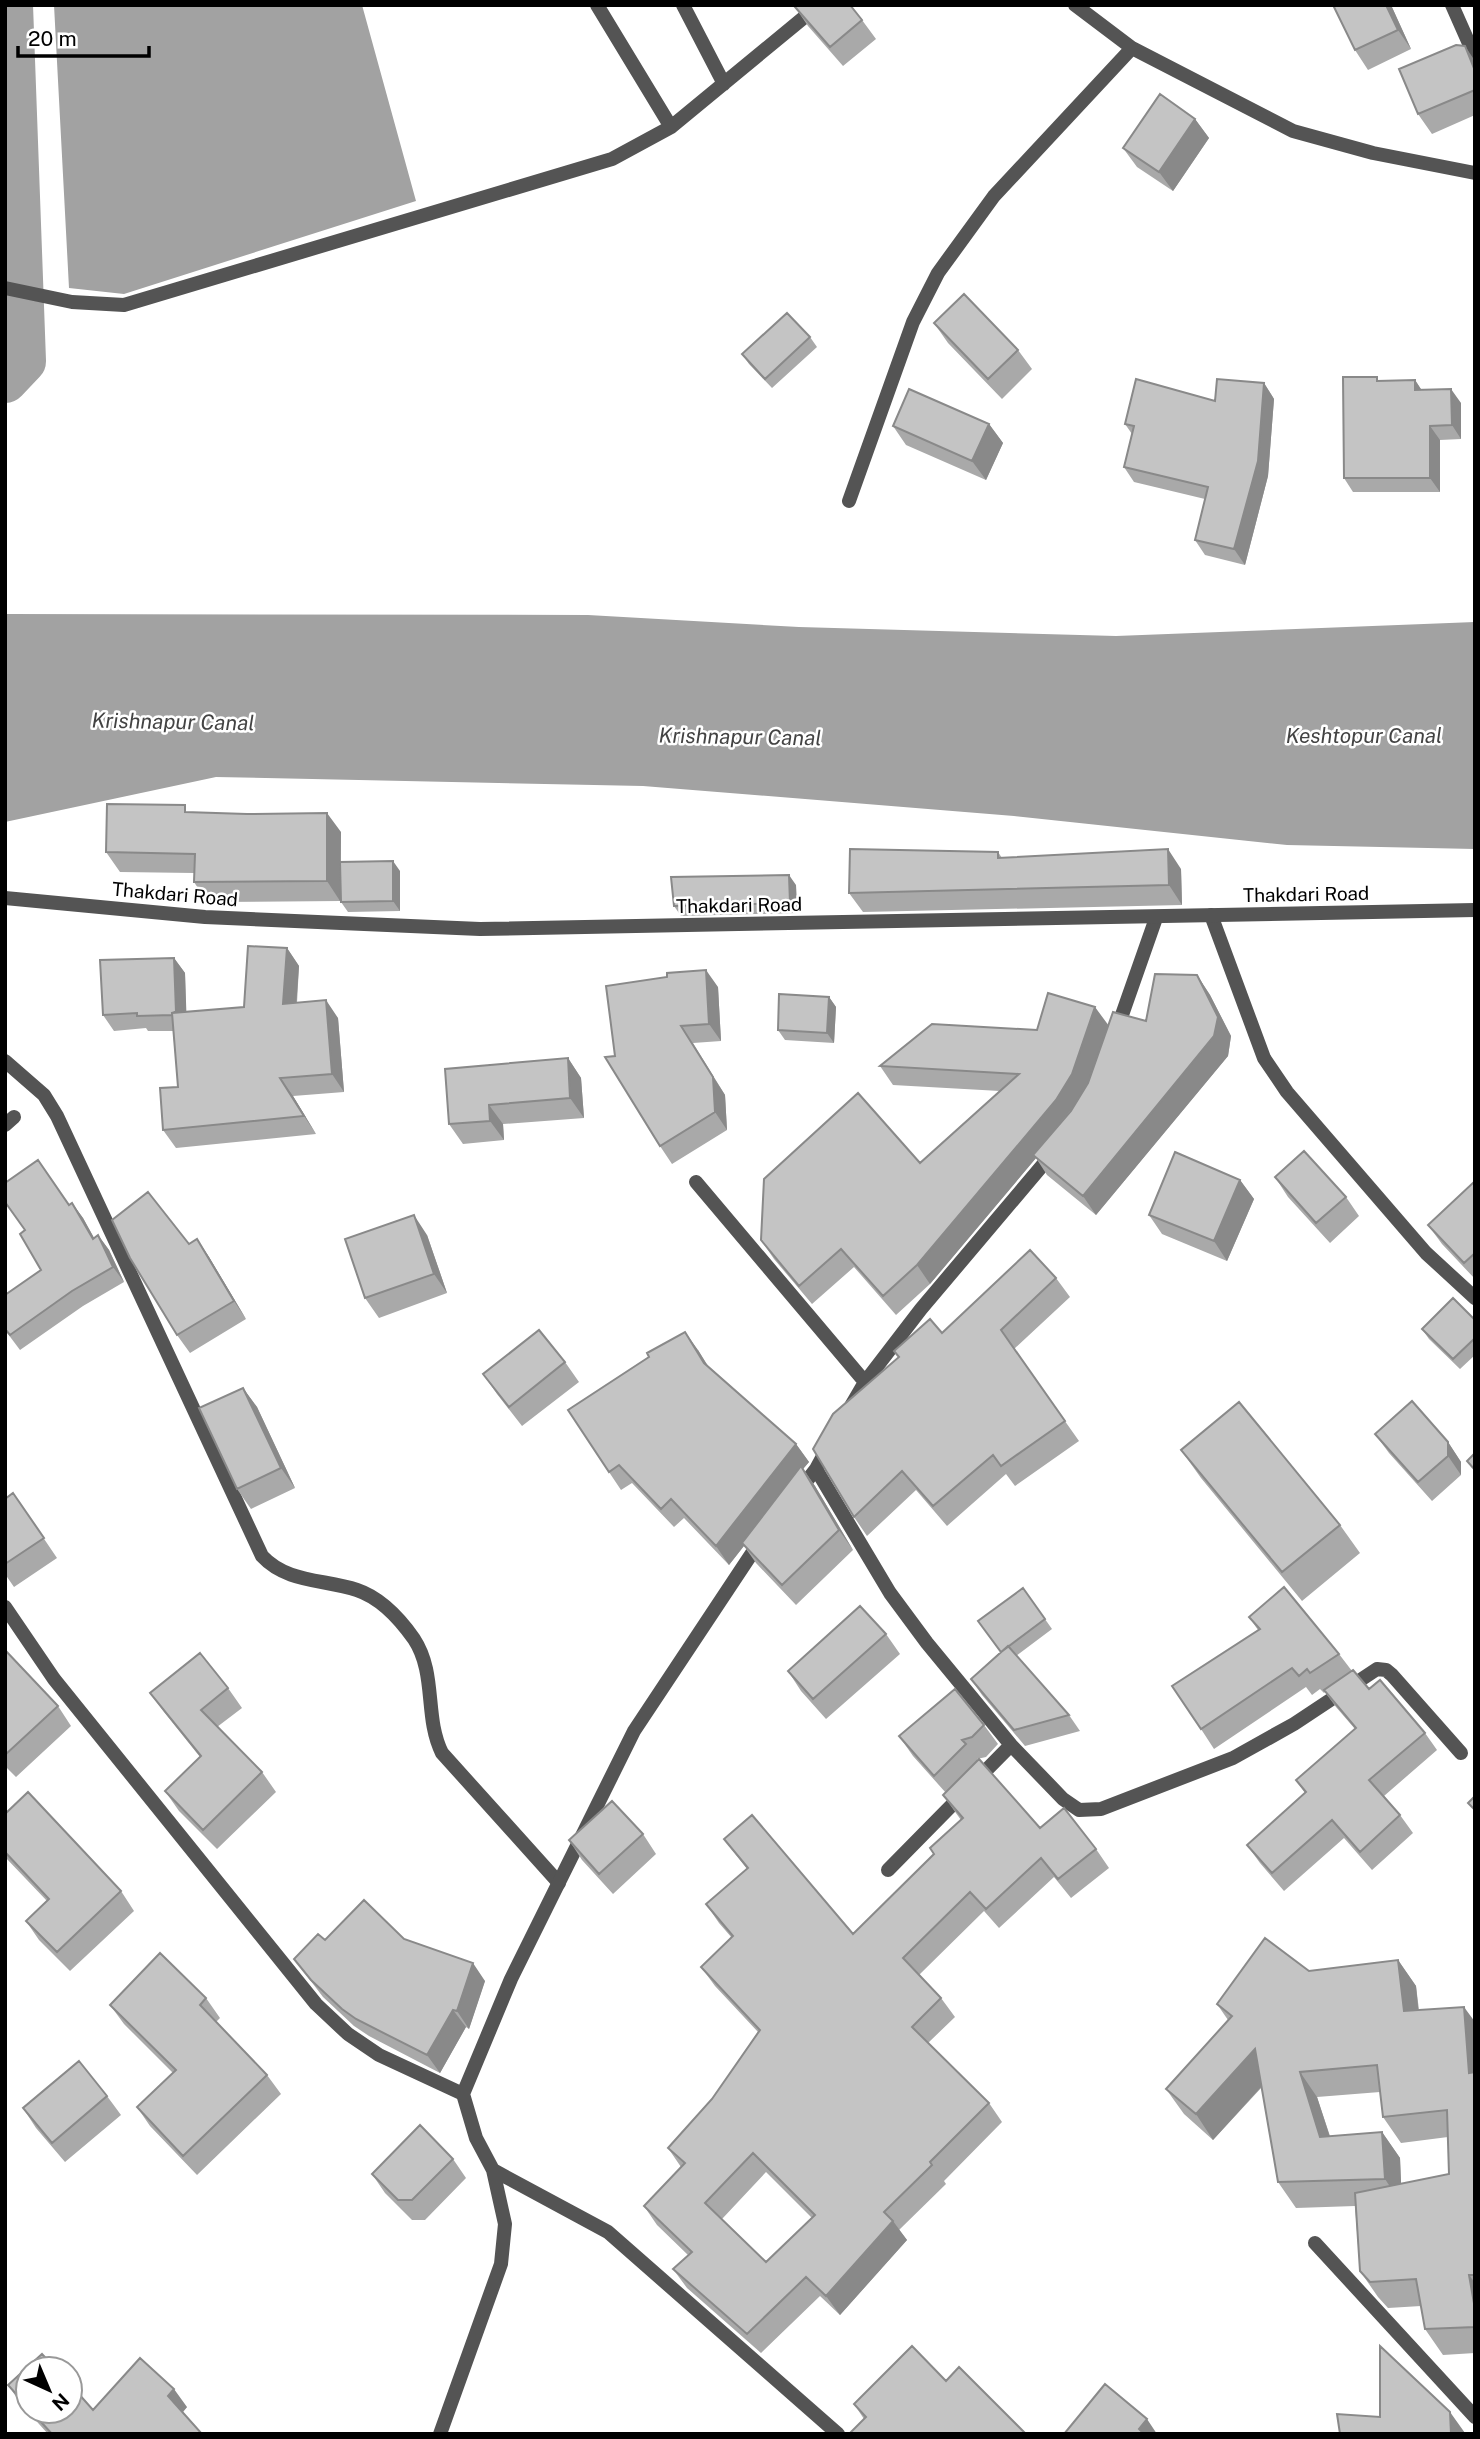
<svg xmlns="http://www.w3.org/2000/svg" width="1480" height="2439" viewBox="0 0 1480 2439" font-family="'Public Sans',sans-serif">
  <rect width="100%" height="100%" fill="#fff"/>
  <path fill="#a2a2a2" d="M54 5H362L416 201 124 294 69 288Z
    M5 614 588 615 799 627 1116 636 1475 622V849L1287 845 1014 816 643 786 216 777 5 822Z"/>
  <g fill="none" stroke-linecap="round" stroke-linejoin="round">
    <path stroke="#a2a2a2" stroke-width="46" d="M5 380 23 361 10 5"/>
    <path stroke="#545454" stroke-width="14" d="M5 1061 44 1095 57 1116 262 1556C287 1583 324 1579 357 1590 381 1598 400 1619 414 1639 437 1674 424 1717 442 1753L559 1883
      M1315 2243 1475 2417"/>
    <path stroke="#545454" stroke-width="14" d="M597 5 671 127
      M683 5 724 84
      M1075 5 1132 48 1293 131 1373 153 1475 173
      M1452 5 1475 57
      M5 288 72 302 124 305 612 159 671 127 819 5
      M849 501 913 322 938 273 994 196 1132 48
      M1211 915 1264 1058 1287 1092 1426 1253 1475 1298
      M1116 1032 1156 918
      M5 1125 14 1117
      M696 1182 865 1382
      M851 1406 865 1382 921 1309 1052 1154
      M816 1469 890 1593 927 1643 1011 1745 1063 1799 1079 1810 1101 1809 1233 1758 1294 1724 1377 1669 1386 1670 1392 1675 1461 1753
      M798 1492 816 1469 829 1445
      M5 1607 54 1679 316 2004 348 2034 379 2055 463 2094
      M888 1870 1011 1745
      M493 2170 608 2232 838 2434
      M440 2434 501 2264 505 2224 493 2170 476 2138 463 2094 511 1979 634 1731 760 1541"/>
    <path stroke="#545454" stroke-width="14" d="M5 898 205 917 480 929 1475 910"/>
  </g>
  <path fill="#a9a9a9" fill-rule="evenodd" d="M1391 5 1411 49 1368 70 1355 50Z
    M795 7 862 20 876 39 843 66 808 26Z
    M1475 61V115L1432 134 1418 114Z
    M1195 119 1209 138 1173 191 1137 167 1123 148Z
    M934 323 1018 350 1032 369 1002 399 948 343Z
    M810 337 817 347 772 388 749 364 742 354Z
    M1415 380 1421 389 1461 403V439L1440 440V492H1353L1344 478 1380 381Z
    M1264 383 1274 399 1268 476 1245 565 1205 555 1195 540 1205 499 1134 482 1124 467 1132 434 1125 424 1215 401Z
    M989 424 1003 443 986 480 906 445 893 426Z
    M190 812 341 832V862L400 871V911L348 912 341 902V876L340 901 207 902 194 882V873L120 872 106 852Z
    M998 852 1002 858 1181 869 1182 905 863 912 849 893Z
    M796 885 797 913 681 916 674 906Z
    M287 948 299 966 297 1003 338 1018 344 1092 293 1096 316 1134 176 1148 163 1130 178 1087 173 1031H148L146 1028 114 1031 103 1015 174 958 185 973 186 1012 244 1007Z
    M1197 975 1210 995 1231 1036 1228 1056 1096 1215 1047 1175 1036 1158 930 1284 896 1315 854 1267 812 1304 774 1259 761 1240 920 1163 1000 1091 893 1085 880 1066 1037 1030 1108 1026 1146 1021Z
    M718 987 721 1041 693 1043 725 1095 727 1130 672 1164 660 1146 615 1056Z
    M829 997 836 1007 834 1043 785 1040 778 1030Z
    M568 1058 581 1078 584 1118 503 1124 504 1140 463 1144 449 1124Z
    M1275 1177 1346 1197 1359 1216 1330 1243 1288 1197Z
    M1240 1180 1254 1199 1227 1261 1162 1234 1149 1215Z
    M1475 1181V1279L1442 1244 1428 1225Z
    M72 1203 83 1218 94 1238 98 1235 109 1250 124 1282 83 1306 20 1350 5 1330 41 1270 69 1205Z
    M427 1235 447 1293 379 1318 365 1298Z
    M197 1239 209 1257 246 1319 190 1353 177 1335 189 1244Z
    M1056 1278 1070 1297 1014 1349 1079 1441 1015 1486 1006 1474 947 1526 916 1490 867 1536 854 1517 899 1357 894 1351 942 1333Z
    M1475 1320V1355L1460 1369 1429 1339 1422 1329Z
    M698 1350 708 1366 796 1444 809 1462 803 1469 815 1486 853 1550 796 1605 756 1563 744 1546 729 1565 684 1518 674 1527 632 1483 621 1490 609 1472Z
    M565 1362 579 1382 522 1426 497 1394 483 1374Z
    M243 1388 257 1407 295 1488 251 1509 237 1489Z
    M1375 1434 1448 1442 1461 1462V1475L1432 1501 1389 1453Z
    M1181 1450 1340 1525 1360 1553 1302 1601 1201 1478Z
    M13 1493 57 1558 14 1587 5 1574V1499Z
    M1023 1588 1052 1629 1016 1656 1069 1715 1080 1731 1025 1746 982 1695 971 1679 1000 1652Z
    M1249 1617 1339 1654 1352 1671 1369 1689 1425 1733 1437 1750 1384 1796 1400 1815 1413 1833 1372 1870 1344 1838 1284 1891 1260 1863 1247 1845 1305 1793 1296 1780 1355 1729 1336 1707 1325 1692 1324 1693 1320 1689 1312 1695 1306 1687 1214 1749 1201 1729 1258 1630Z
    M886 1634 900 1654 826 1719 801 1691 788 1671Z
    M5 1650 58 1706 71 1726 16 1777 5 1766Z
    M228 1688 242 1708 217 1727 262 1772 276 1792 217 1849 179 1811 165 1791 200 1757 164 1712 150 1693Z
    M984 1725 998 1744 986 1757 977 1759V1760L1040 1828 1096 1849 1109 1868 1071 1898 1054 1877 999 1928 984 1911 919 1975 941 1998 955 2017 928 2043 989 2103 1002 2122 944 2181 946 2184 899 2230 907 2240 840 2315 820 2296 761 2353 687 2288 673 2269 688 2255 657 2225 644 2206 681 2167 668 2148 712 2099 758 2032 715 1986 701 1967 732 1938 719 1923 706 1904 747 1869 724 1839 853 1934 934 1854 930 1848 961 1820 943 1795 946 1793 913 1756 899 1736ZM766 2172 812 2218 766 2262 722 2219Z
    M5 1814 121 1891 134 1911 70 1971 39 1940 26 1921 47 1901 5 1857Z
    M643 1834 656 1854 613 1894 582 1860 569 1840Z
    M404 1939 485 1981 469 2029 466 2027 440 2073 369 2036 354 2026 323 1997 294 1959 325 1940Z
    M1398 1960 1416 1986 1419 2010 1475 2022V2353L1443 2355 1425 2329 1421 2306 1388 2308 1378 2297 1360 2271 1355 2206 1296 2208 1278 2182 1262 2087 1213 2140 1184 2114 1166 2089 1228 2020 1217 2004 1309 1971ZM1380 2092 1383 2117 1401 2143 1448 2137 1449 2174 1401 2184 1400 2158 1382 2132 1330 2136 1317 2097Z
    M206 1998 220 2018 216 2022 267 2075 281 2094 197 2175 150 2126 137 2107 173 2073 124 2024 110 2005Z
    M107 2096 121 2115 65 2162 36 2128 23 2108Z
    M453 2159 466 2178 425 2220H412L385 2193 372 2174Z
    M28 2369V2411H70L187 2407 183 2412 202 2434H48L21 2404 8 2385Z
    M946 2381 1026 2434 864 2419 854 2404Z"/>
  <path fill="#898989" d="M1386 5H1391L1411 49 1398 30Z
    M1465 46 1475 61V71Z
    M1195 119 1209 138 1173 191 1159 172Z
    M1415 380 1424 394 1415 390Z
    M1264 383 1274 399 1268 476 1245 565 1234 549Z
    M1451 389 1461 403V439L1452 425Z
    M989 424 1003 443 986 480 972 461Z
    M1430 426 1440 440V492L1430 478Z
    M327 813 341 832 340 901 327 881Z
    M1168 849 1181 869 1182 905 1169 885Z
    M393 861 400 871V911L393 901Z
    M789 875 796 885 797 913 790 903Z
    M287 948 299 966 295 1022 283 1004Z
    M174 958 185 973 187 1030 176 1014Z
    M706 970 718 987 721 1041 709 1024Z
    M1197 975 1210 995 1231 1036 1228 1056 1096 1215 1083 1196Z
    M829 997 836 1007 834 1043 827 1033Z
    M326 1000 338 1018 344 1092 332 1074Z
    M1095 1007 1109 1026 1085 1093 1033 1155 1036 1158 930 1284 917 1265Z
    M681 1026 725 1095 727 1130 715 1112Z
    M568 1058 581 1078 584 1118 570 1098Z
    M280 1078 293 1096 316 1134 304 1116Z
    M489 1105 503 1124 504 1140 490 1121Z
    M1240 1180 1254 1199 1227 1261 1214 1241Z
    M72 1203 83 1218 103 1254 93 1239Z
    M414 1215 427 1235 447 1293 434 1274Z
    M98 1235 109 1250 124 1282 113 1267Z
    M197 1239 209 1257 246 1319 234 1301Z
    M685 1332 698 1350 717 1381 704 1363Z
    M243 1388 257 1407 295 1488 281 1468Z
    M1448 1442 1461 1462V1475L1448 1456Z
    M796 1444 809 1462 803 1469 815 1486 853 1550 839 1530 803 1470 729 1565 716 1546Z
    M1398 1960 1416 1986 1421 2037 1404 2011Z
    M473 1963 485 1981 469 2029 457 2011Z
    M1464 2007 1475 2022V2082L1469 2073Z
    M453 2010 466 2027 440 2073 427 2055Z
    M1255 2049 1273 2074 1213 2140 1196 2114Z
    M1300 2072 1317 2097 1338 2162 1320 2137Z
    M1382 2132 1400 2158 1402 2205 1385 2179Z
    M893 2221 907 2240 840 2315 826 2296Z
    M1469 2275 1475 2283V2309Z
    M174 2389 187 2407 181 2414 168 2396Z
    M1450 2412 1465 2433V2434H1451Z
    M1147 2419 1157 2434H1142L1139 2429Z"/>
  <path fill="#c4c4c4" stroke="#898989" stroke-width="2" fill-rule="evenodd" d="M797 5H850L862 20 830 47 795 7Z
    M1333 5H1386L1398 30 1355 50Z
    M1456 45 1465 46 1475 71V90L1418 114 1399 69Z
    M1160 94 1195 119 1159 172 1123 148Z
    M964 294 1018 350 988 379 934 323Z
    M787 313 810 337 765 379 742 354Z
    M1343 377H1377V381L1415 380V390L1451 389 1452 425 1430 426V478H1344Z
    M1136 379 1215 401 1217 379 1264 383 1258 461 1234 549 1195 540 1208 487 1124 467 1134 426 1125 424Z
    M909 389 989 424 972 461 893 426Z
    M107 804 185 805V812L247 814 327 813V881L194 882 195 854 106 852Z
    M850 849 998 852V858L1168 849 1169 885 849 893Z
    M393 861V901L341 902 340 862Z
    M789 875 790 903 674 906 671 877Z
    M248 946 287 948 283 1004 326 1000 332 1074 280 1078 304 1116 163 1130 160 1088 178 1087 172 1013 244 1007Z
    M174 958 176 1012 172 1013V1015L137 1016V1013L103 1015 100 960Z
    M706 970 709 1024 681 1026 713 1077 715 1112 660 1146 605 1057 615 1056 606 986 667 977V973Z
    M1155 974 1197 975 1218 1017 1214 1036 1083 1196 1033 1155 1071 1111 1088 1083 1113 1012 1146 1021Z
    M1048 993 1095 1007 1072 1074 1056 1100 917 1265 883 1296 841 1249 799 1286 761 1240 764 1179 858 1093 920 1163 1019 1074 880 1066 932 1024 1037 1030Z
    M779 994 829 997 827 1033 778 1030Z
    M568 1058 570 1098 489 1105 490 1121 449 1124 445 1069Z
    M1304 1151 1346 1197 1316 1223 1275 1177Z
    M1175 1152 1240 1180 1214 1241 1149 1215Z
    M38 1160 69 1205 72 1203 93 1239 98 1235 113 1267 72 1291 10 1335 5 1329V1295L41 1270 20 1234 25 1230 5 1202V1183Z
    M1475 1181V1253L1464 1263 1428 1225Z
    M148 1192 189 1244 197 1239 234 1301 177 1335 130 1258 112 1220Z
    M414 1215 434 1274 365 1298 345 1239Z
    M1030 1250 1056 1278 1001 1330 1065 1421 1001 1466 993 1455 933 1506 902 1471 854 1517 813 1449 833 1414 899 1357 894 1351 930 1319 942 1333Z
    M1453 1298 1475 1320V1338L1453 1359 1422 1329Z
    M539 1330 565 1362 509 1407 483 1374Z
    M685 1332 704 1363 796 1444 716 1546 671 1499 661 1509 619 1465 609 1472 568 1410 649 1357 647 1353Z
    M243 1388 281 1468 237 1489 199 1408Z
    M1412 1401 1448 1442V1456L1418 1482 1375 1434Z
    M1239 1402 1340 1525 1282 1572 1181 1450Z
    M1475 1453V1470L1467 1461Z
    M801 1466 839 1530 782 1585 742 1543Z
    M13 1493 44 1538 5 1564V1499Z
    M1284 1587 1339 1654 1310 1673 1307 1669 1299 1676 1292 1668 1201 1729 1172 1686 1260 1629 1249 1617Z
    M1023 1588 1045 1619 1001 1652 978 1621Z
    M860 1606 886 1634 813 1699 788 1671Z
    M1008 1646 1069 1715 1014 1730 971 1679Z
    M5 1650 58 1706 5 1755Z
    M200 1653 228 1688 201 1710 262 1772 203 1830 165 1791 201 1756 150 1693Z
    M1353 1670 1369 1689 1380 1680 1425 1733 1369 1780 1400 1815 1360 1852 1332 1820 1272 1873 1247 1845 1306 1792 1296 1780 1356 1728 1324 1690Z
    M955 1689 984 1725 972 1737 962 1740 966 1744 934 1776 899 1736Z
    M979 1759 1040 1828 1064 1808 1096 1849 1058 1879 1041 1858 986 1909 970 1892 903 1958 941 1998 912 2027 989 2103 930 2162 932 2165 884 2212 893 2221 826 2296 806 2277 747 2334 673 2269 692 2252 644 2206 685 2163 668 2148 712 2099 760 2030 701 1967 733 1936 706 1904 748 1868 724 1839 752 1815 853 1934 934 1854 930 1848 963 1818 943 1795ZM753 2153 815 2215 766 2262 705 2203Z
    M28 1792 121 1891 57 1952 26 1921 49 1899 5 1852V1814Z
    M1475 1796V1810L1468 1803Z
    M612 1801 643 1834 599 1874 569 1840Z
    M364 1900 404 1939 473 1963 457 2011 453 2010 427 2055 356 2019 342 2009 311 1980 294 1959 318 1934 325 1940Z
    M1265 1938 1309 1971 1398 1960 1404 2011 1464 2007 1469 2073 1475 2072V2275H1469L1475 2309V2327L1425 2329 1416 2279 1370 2282 1360 2271 1355 2193 1449 2174 1447 2110 1383 2117 1377 2065 1300 2072 1320 2137 1382 2132 1385 2179 1278 2182 1255 2049 1196 2114 1166 2089 1232 2016 1217 2004Z
    M160 1953 206 1998 200 2005 267 2075 183 2156 137 2107 176 2070 110 2005Z
    M79 2061 107 2096 52 2143 23 2108Z
    M420 2125 453 2159 412 2200H398L372 2174Z
    M912 2346 946 2381 959 2367 1026 2434H849L866 2417 854 2404Z
    M1380 2346 1450 2412 1451 2434H1340L1337 2414 1380 2417Z
    M42 2354 56 2369H28V2407L8 2385Z
    M140 2358 174 2389 168 2396 202 2434H52L31 2411H70V2384L93 2410Z
    M1105 2384 1147 2419 1139 2429 1144 2434H1064Z"/>
  <g text-anchor="middle" stroke-width="5" stroke-linejoin="round" paint-order="stroke">
    <g font-size="19" fill="#000" stroke="#fff">
      <text transform="translate(175 894) rotate(5)" y="7">Thakdari Road</text>
      <text transform="translate(1306 894) rotate(-1)" y="7">Thakdari Road</text>
      <text transform="translate(739 905) rotate(-1)" y="7">Thakdari Road</text>
    </g>
    <g font-size="21" font-style="italic" fill="#434343" stroke="#fff">
      <text transform="translate(173 722) rotate(1)" y="7">Krishnapur Canal</text>
      <text x="1364" y="743">Keshtopur Canal</text>
      <text transform="translate(740 737) rotate(1)" y="7">Krishnapur Canal</text>
    </g>
  </g>
  <rect width="1480" height="2439" fill="none" stroke="#000000" stroke-width="14"/>
  <g transform="translate(49 2390) rotate(136)"><circle r="33" fill="#ffffff" stroke="#999999" stroke-width="2"/>
  <path d="M0-5L12 26L0 18L-12 26Z" fill="#000000"/>
  <text y="-10" font-size="19" font-weight="bold" text-anchor="middle" fill="#000000">N</text>
  </g>
  <path d="M18 46v10h131v-10" fill="none" stroke="#000000" stroke-width="3.5"/>
  <text x="28" y="46" font-size="21" fill="#000000" stroke="#ffffff" stroke-width="5" paint-order="stroke">20 m</text>
</svg>
